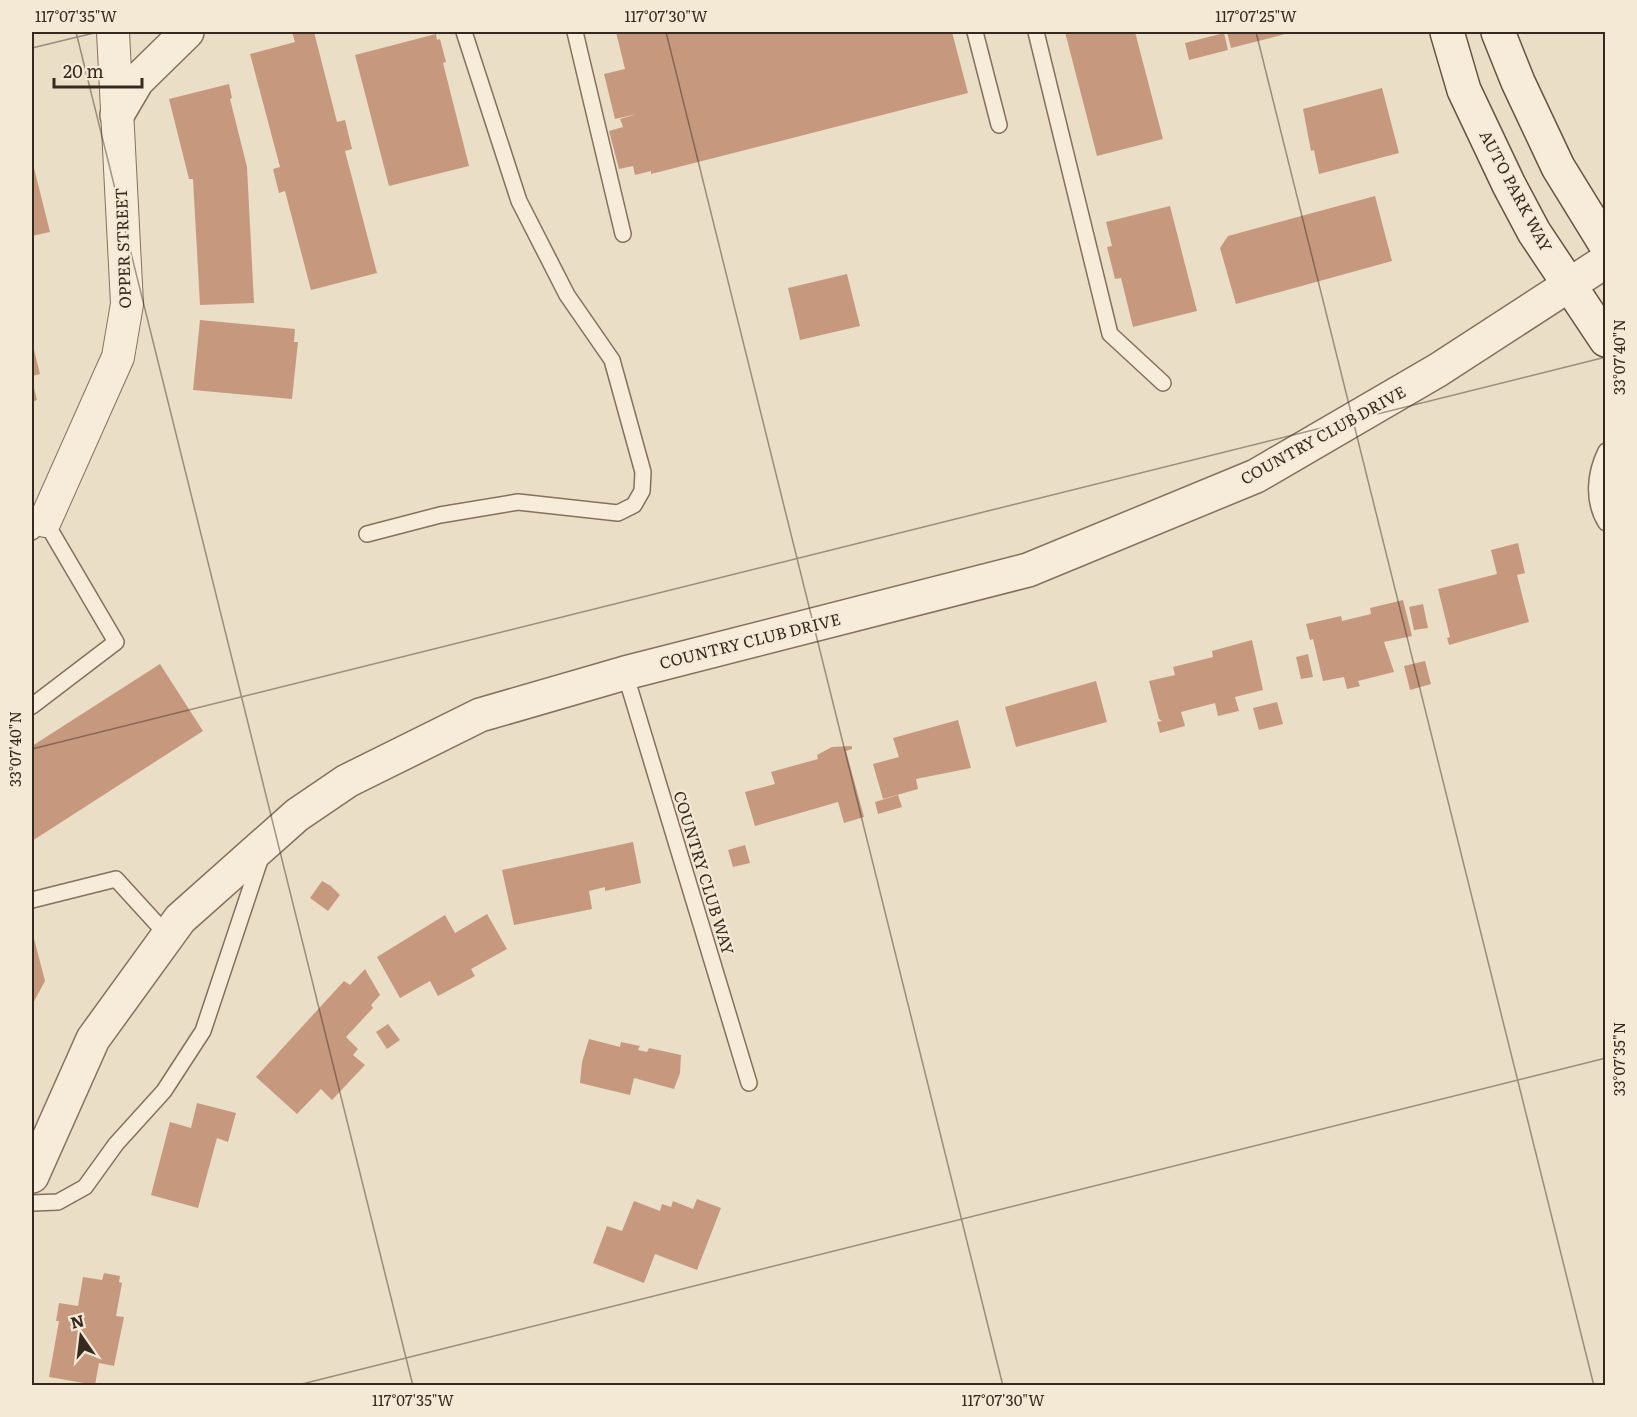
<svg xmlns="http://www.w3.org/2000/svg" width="1637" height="1417" viewBox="0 0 1637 1417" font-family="Literata,serif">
  <rect width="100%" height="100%" fill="#ebdec6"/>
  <path fill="#c6997f" d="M292 32H314L337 122 345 120 352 149 345 151 377 273 311 290 285 191 279 193 273 169 280 167 250 54 295 42Z
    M616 32H952L968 93 651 174V171L635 175 633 166 619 169 609 131 623 127 620 119 637 114 615 119 604 74 625 69Z
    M1065 32H1135L1163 139 1097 156Z
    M1227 32H1293L1231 48Z
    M1224 33 1228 50 1189 60 1185 43Z
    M436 34 437 40 440 39 446 62 443 63 469 166 389 186 355 55Z
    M229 84 232 98 230 99 247 167 254 303 200 305 193 179H189L169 99Z
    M1382 88 1399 153 1319 174 1314 150 1311 151 1303 109Z
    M32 160 50 232 32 236Z
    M1375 196 1392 261 1236 304 1220 248 1228 236Z
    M1170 206 1197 311 1133 327 1121 278 1115 279 1107 247 1112 246 1106 222Z
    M847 274 860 326 800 340 788 288Z
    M200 320 295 329 294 342H298L292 399 193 390Z
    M32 342 40 374 32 376Z
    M32 380 37 400 32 402Z
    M1518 543 1525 573 1517 575 1529 622 1449 645 1447 638 1450 637 1438 589 1497 574 1491 550Z
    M1403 600 1412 636 1384 642 1394 672 1358 681 1360 686 1347 689 1344 677 1323 681 1313 639 1310 640 1306 624 1341 616 1342 621 1371 614 1370 608Z
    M1423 604 1428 628 1414 630 1409 607Z
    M1252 640 1263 690 1235 697 1239 711 1218 716 1215 703 1181 712 1185 726 1160 733 1157 722 1162 721 1159 719 1149 681 1175 675 1173 667 1213 657 1212 651Z
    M1308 654 1313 677 1301 679 1296 657Z
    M1425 661 1431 684 1410 690 1404 666Z
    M160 664 203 731 32 841V746Z
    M1096 681 1107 722 1016 747 1005 707Z
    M1277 702 1283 724 1259 730 1253 708Z
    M958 720 971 768 916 779 918 789 883 799 873 764 899 757 893 738Z
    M852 746V749L846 751 864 817 844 823 838 802 755 826 745 792 775 784 771 772 818 759 817 755 832 747Z
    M898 795 902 807 878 814 875 802Z
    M633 842 641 883 605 891V887L589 891 592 909 514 925 502 870Z
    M745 845 750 863 733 867 728 850Z
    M322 881 331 886 340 895 328 911 310 898Z
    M487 914 507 949 471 969 475 976 438 996 430 981 400 998 377 957 445 915 455 933Z
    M32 931 45 981 32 1005Z
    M365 969 380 995 371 1005 373 1008 346 1037 358 1049 353 1055 365 1065 332 1100 321 1089 297 1114 256 1077 344 981 350 985Z
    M388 1024 400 1040 387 1049 376 1032Z
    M589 1039 620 1047 621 1042 640 1046 638 1050 647 1052 649 1048 681 1055 680 1073 674 1089 634 1078 630 1095 580 1083 582 1062Z
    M197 1103 236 1113 228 1142 217 1138 198 1208 151 1195 170 1122 191 1128Z
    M697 1199 721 1208 697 1270 655 1254 644 1283 593 1263 607 1226 622 1231 634 1201 660 1211 662 1204 671 1207 673 1201 693 1209Z
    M104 1273 120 1276 119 1282 122 1283 116 1316 124 1317 114 1366 99 1363 95 1385 49 1377 59 1321H56L59 1303 78 1306 83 1277 102 1280Z"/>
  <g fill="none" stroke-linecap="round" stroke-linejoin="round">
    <defs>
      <path id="service" d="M575 32 623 234
        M975 32 999 125
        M1036 32 1110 334 1163 383
        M1606 451C1595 473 1592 501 1606 523
        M32 532 45 521 116 642 32 706
        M367 534 440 515 518 502 618 513 634 505 642 491 643 472 612 360 567 295 519 201 464 32
        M625 673 749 1083
        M32 900 116 879 168 936
        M32 1203 58 1202 85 1187 116 1144 164 1091 203 1031 262 854"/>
      <path id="minor" d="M45 521 118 357 127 304 113 32"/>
      <path id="tertiary" d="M117 115 137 81 187 32
        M32 1176 93 1039 180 919 297 815 347 781 480 715 625 673 1028 570 1256 476 1438 370 1606 261"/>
      <path id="secondary" d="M1447 32 1464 90 1509 185 1534 232 1606 340
        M1498 32 1518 82 1558 167 1606 245"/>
    </defs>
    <use href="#service" stroke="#85705d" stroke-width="18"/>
    <use href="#minor" stroke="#85705d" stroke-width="34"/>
    <use href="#tertiary" stroke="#85705d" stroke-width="36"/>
    <use href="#secondary" stroke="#675241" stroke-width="36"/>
    <use href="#service" stroke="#f6ecd9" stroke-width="15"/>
    <use href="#minor" stroke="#f6ecd9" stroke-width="32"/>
    <use href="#tertiary" stroke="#f6ecd9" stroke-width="33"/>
    <use href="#secondary" stroke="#f6ecd9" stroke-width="33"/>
  </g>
  <path fill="none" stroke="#362a20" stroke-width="1.5" stroke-opacity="0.45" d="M76 32 413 1386M666 32 1003 1386M1256 32 1594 1386M32 48 98 32M32 749 1606 357M294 1386 1606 1058"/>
  <g text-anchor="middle" stroke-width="4.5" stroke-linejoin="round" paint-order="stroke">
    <g font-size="16" fill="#362a20" stroke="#f3e9d5">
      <text transform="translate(1516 191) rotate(62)" y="6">AUTO PARK WAY</text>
      <text transform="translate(123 248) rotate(-92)" y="6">OPPER STREET</text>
      <text transform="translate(1323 435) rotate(-29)" y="6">COUNTRY CLUB DRIVE</text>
      <text transform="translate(750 641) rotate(-14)" y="6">COUNTRY CLUB DRIVE</text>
      <text transform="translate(704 873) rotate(73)" y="6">COUNTRY CLUB WAY</text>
    </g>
  </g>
  <rect width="1637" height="1417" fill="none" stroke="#f3e9d5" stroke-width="66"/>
  <g transform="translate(81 1336) rotate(346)" stroke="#f3e9d5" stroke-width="4.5" paint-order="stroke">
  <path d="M0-4.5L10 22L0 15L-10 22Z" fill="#362a20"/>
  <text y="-9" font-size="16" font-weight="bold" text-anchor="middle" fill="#362a20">N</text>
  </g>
  <path d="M54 78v9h88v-9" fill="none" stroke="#362a20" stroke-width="3"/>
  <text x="63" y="78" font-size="18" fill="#362a20" stroke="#f3e9d5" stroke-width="4.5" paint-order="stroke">20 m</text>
  <rect x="33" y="33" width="1571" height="1351" fill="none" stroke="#362a20" stroke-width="2"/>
  <g font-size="15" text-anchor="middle" fill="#362a20">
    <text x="76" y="22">117°07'35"W</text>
    <text x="666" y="22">117°07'30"W</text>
    <text x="1256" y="22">117°07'25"W</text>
    <text transform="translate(1620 357) rotate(-90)" y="5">33°07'40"N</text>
    <text transform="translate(16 749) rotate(-90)" y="5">33°07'40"N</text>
    <text transform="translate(1620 1059) rotate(-90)" y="5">33°07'35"N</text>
    <text x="413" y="1406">117°07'35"W</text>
    <text x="1003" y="1406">117°07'30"W</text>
  </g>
</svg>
